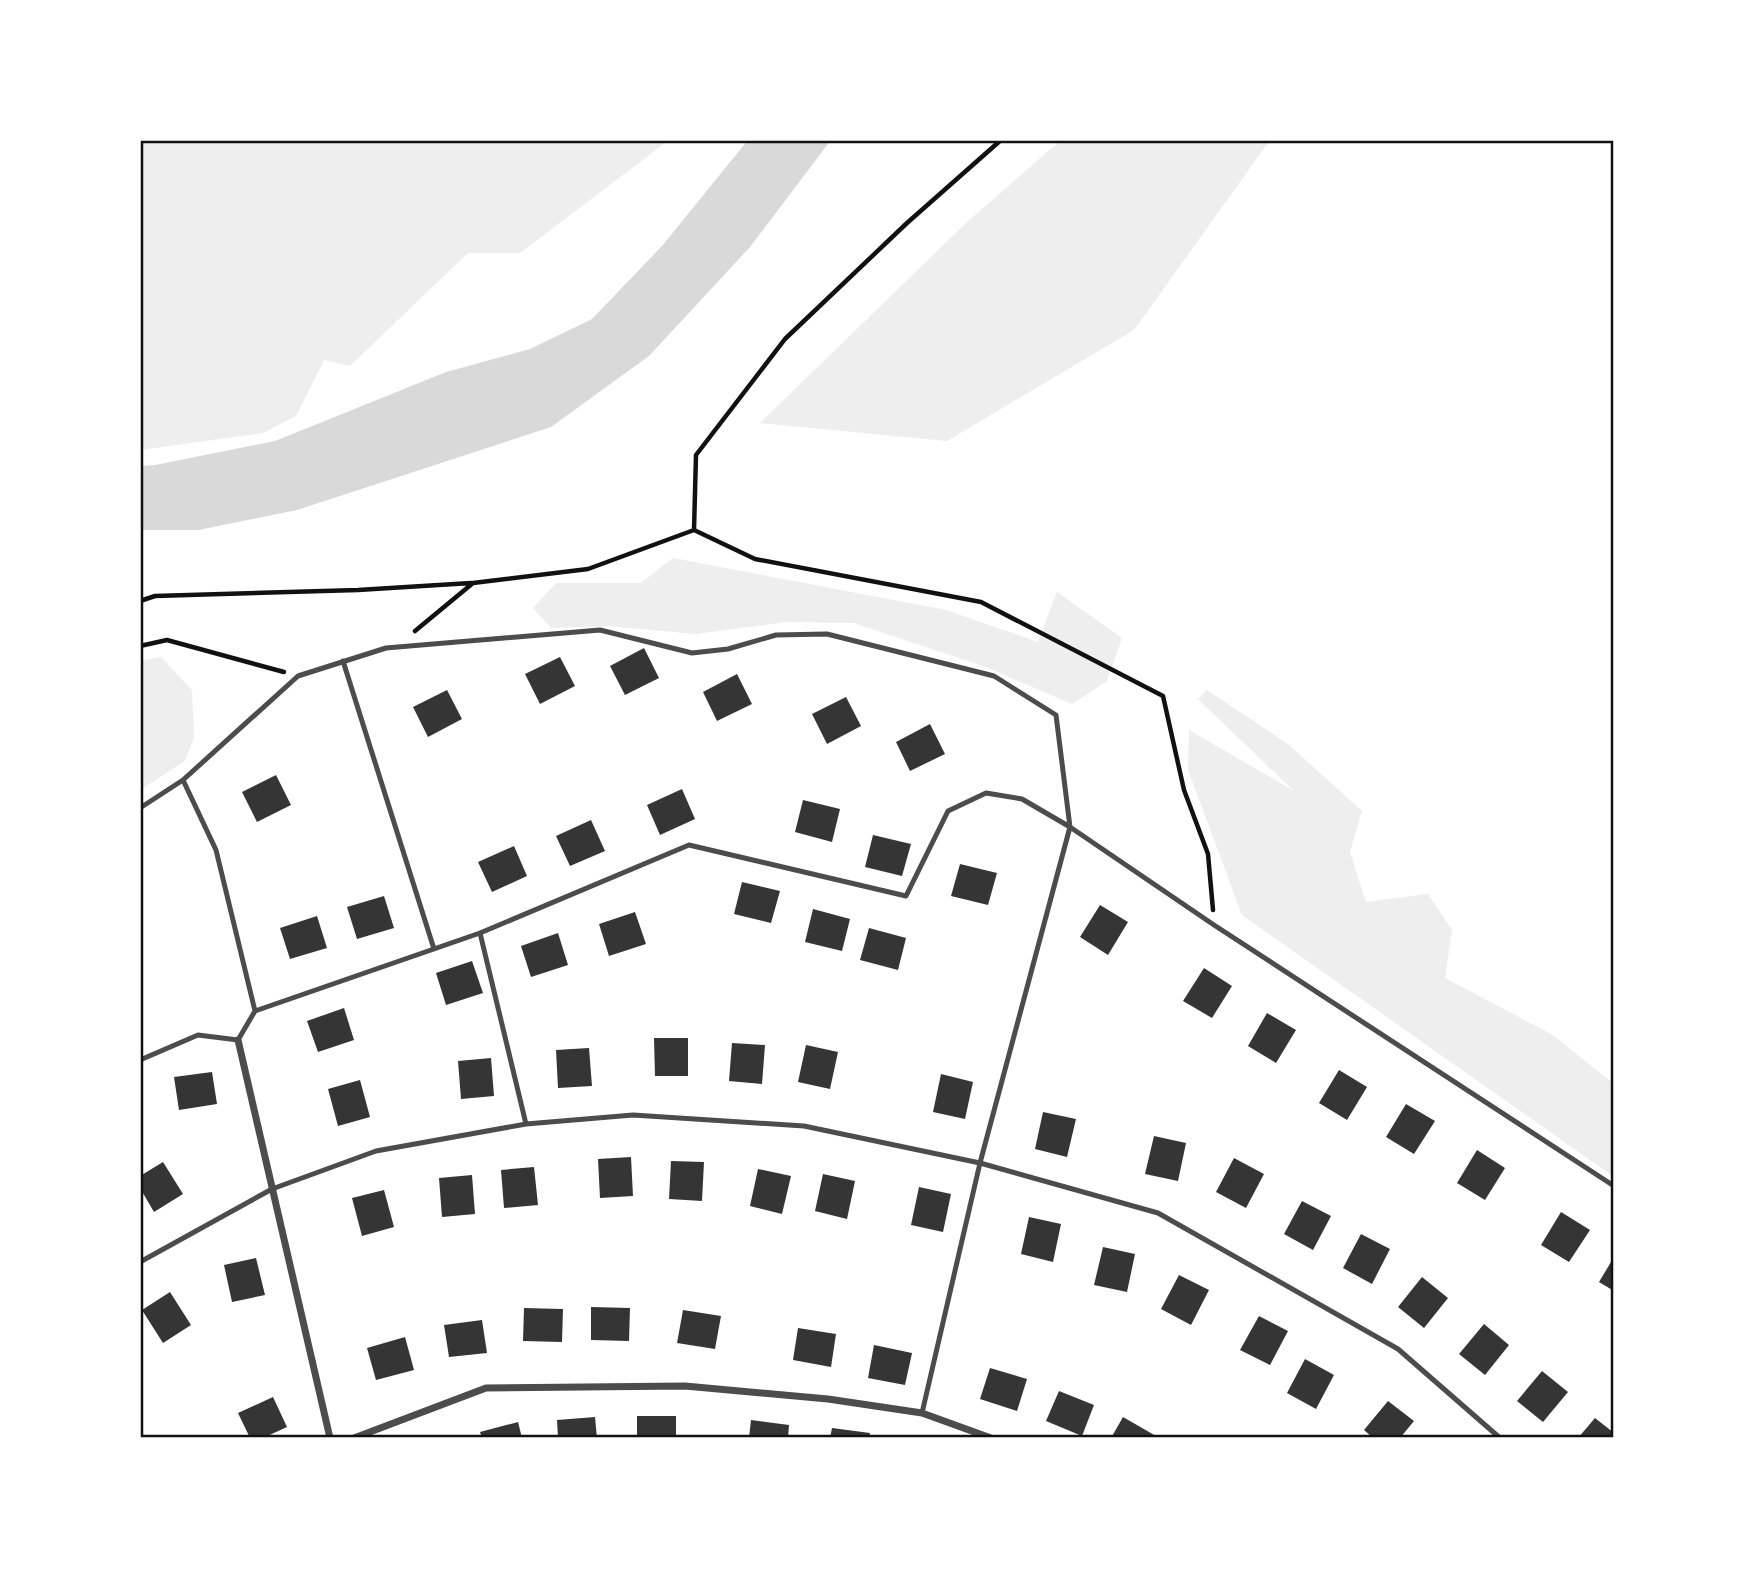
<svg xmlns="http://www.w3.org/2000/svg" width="1754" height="1578" viewBox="0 0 1754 1578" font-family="Helvetica,sans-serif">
  <rect width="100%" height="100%" fill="#fff"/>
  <path fill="#eee" d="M140 140H669L520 253H468L350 366 324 360 296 416 263 433 140 450Z
    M1061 140H1270L1134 330 947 441 760 423 966 223Z
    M673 558 946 610 1038 642 1057 592 1122 638 1107 681 1072 704 983 666 854 623 787 622 696 634 606 626 551 628 533 608 556 583H641Z
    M161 657 192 690 194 738 185 761 140 790V661Z
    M1207 690 1288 744 1362 811 1350 852 1366 902 1428 894 1452 930 1445 978 1553 1035 1614 1084V1177L1242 915 1188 770 1189 730 1294 791 1198 699Z"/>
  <path fill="#d9d9d9" d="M748 140H831L750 247 649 356 551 427 297 510 199 530H140V466L155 465 275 441 446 372 530 349 592 319 662 246Z"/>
  <path fill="#353535" d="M644 648 659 678 625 695 610 666Z
    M560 657 575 686 540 704 525 674Z
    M737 674 752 704 717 721 703 692Z
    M447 690 462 719 428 737 413 707Z
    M846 697 861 726 827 744 812 714Z
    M930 724 945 754 910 771 896 742Z
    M276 775 291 805 257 822 242 792Z
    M682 789 695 819 660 835 647 805Z
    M803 800 840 809 832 842 795 832Z
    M591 820 605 851 570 866 556 836Z
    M873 835 911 844 902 876 865 867Z
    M514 846 527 876 492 892 478 862Z
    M960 864 997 873 988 905 951 896Z
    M742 882 780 891 771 923 734 914Z
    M384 896 394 928 357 939 347 907Z
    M1100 905 1128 922 1108 955 1080 937Z
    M813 909 850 919 842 951 805 942Z
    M635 912 646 944 609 956 599 924Z
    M317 916 327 948 290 959 280 928Z
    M869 928 906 938 898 970 860 960Z
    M558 933 568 965 531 977 521 946Z
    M472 961 483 993 446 1005 436 973Z
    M1204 968 1232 986 1212 1018 1183 1001Z
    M344 1008 354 1040 318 1052 307 1021Z
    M1267 1013 1296 1030 1276 1063 1248 1046Z
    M654 1038H688V1076H655Z
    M732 1043 765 1045 762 1084 729 1081Z
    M806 1045 838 1052 830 1089 798 1082Z
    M589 1048 592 1086 558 1088 556 1050Z
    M491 1058 494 1096 461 1099 458 1061Z
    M1339 1070 1367 1087 1347 1120 1319 1103Z
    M212 1072 217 1104 179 1110 174 1077Z
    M941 1074 973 1082 965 1119 933 1112Z
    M360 1080 370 1117 338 1126 328 1089Z
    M1406 1104 1435 1121 1414 1154 1386 1137Z
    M1043 1112 1076 1119 1067 1157 1035 1149Z
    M1154 1136 1186 1143 1178 1181 1145 1174Z
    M1477 1150 1505 1168 1485 1200 1457 1183Z
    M631 1157 633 1196 600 1198 598 1159Z
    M1234 1158 1264 1174 1246 1208 1216 1192Z
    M671 1161 704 1162 702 1201 669 1199Z
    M163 1162 183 1194 154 1212 140 1188V1176Z
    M534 1167 538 1205 504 1208 501 1170Z
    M758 1169 791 1176 782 1214 750 1206Z
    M823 1174 855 1181 847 1219 815 1211Z
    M472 1175 475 1214 442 1217 439 1178Z
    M919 1187 951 1194 943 1232 911 1225Z
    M384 1190 394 1227 362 1236 352 1198Z
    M1302 1201 1331 1216 1313 1250 1284 1234Z
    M1561 1212 1590 1230 1569 1262 1541 1245Z
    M1029 1217 1061 1224 1053 1262 1021 1254Z
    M1361 1234 1390 1249 1372 1284 1343 1268Z
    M1103 1247 1135 1254 1127 1292 1094 1285Z
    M1614 1257V1291L1599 1282Z
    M256 1258 265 1295 232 1302 224 1265Z
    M1179 1275 1209 1290 1191 1325 1161 1309Z
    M1422 1277 1448 1298 1424 1328 1398 1307Z
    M170 1292 191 1325 163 1343 142 1310Z
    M591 1307 630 1308 629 1341 591 1340Z
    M524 1308 563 1309 562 1342 523 1341Z
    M683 1310 721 1316 715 1349 677 1343Z
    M1259 1316 1288 1331 1270 1365 1240 1350Z
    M482 1320 487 1353 449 1357 444 1325Z
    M1484 1324 1509 1345 1485 1375 1459 1354Z
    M798 1328 836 1334 831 1367 793 1360Z
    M405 1337 414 1370 376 1380 367 1348Z
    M874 1345 912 1353 905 1385 868 1378Z
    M1305 1359 1334 1375 1316 1409 1287 1393Z
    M990 1368 1027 1379 1017 1411 980 1399Z
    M1542 1371 1568 1392 1543 1422 1517 1401Z
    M1059 1391 1094 1405 1082 1436 1046 1421Z
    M273 1397 287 1427 263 1438H250L238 1413Z
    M1388 1401 1414 1421 1400 1438H1373L1364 1430Z
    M637 1416H676V1438H637Z
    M595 1417 597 1438H558L557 1420Z
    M1123 1417 1156 1436 1155 1438H1111Z
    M1595 1418 1614 1433V1438H1578Z
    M751 1420 789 1425 788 1438H749Z
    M518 1422 522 1438H482L480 1432Z
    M832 1428 870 1433 869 1438H830Z"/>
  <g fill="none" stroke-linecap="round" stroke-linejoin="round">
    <path stroke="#111" stroke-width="4.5" d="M694 530 696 455 785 339 907 223 1001 140
      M140 601 155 596 358 590 471 583
      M415 631 473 583 588 569 694 530 755 559 981 602 1163 696 1184 790 1208 854 1213 910
      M140 646 167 640 284 672"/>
    <path stroke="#4c4c4c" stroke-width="5" d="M343 661 434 949
      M183 780 216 850 255 1011
      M140 808 183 780 298 676 386 648 600 630 692 653 728 649 776 635 827 634 994 676 1056 715 1070 827 980 1163 922 1413
      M480 933 526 1124
      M140 1060 198 1035 238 1040 255 1011 480 933 689 845 906 896 948 811 986 793 1022 799 1070 827 1214 925 1614 1186
      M140 1262 272 1189 376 1151 526 1124 633 1115 804 1126 980 1163 1158 1213 1398 1349 1500 1438"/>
    <path stroke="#4c4c4c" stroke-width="7" d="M238 1040 330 1438
      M354 1438 486 1388 685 1386 828 1399 922 1413 991 1438"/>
  </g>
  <rect width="1754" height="1578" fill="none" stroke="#ffffff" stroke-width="284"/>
  <rect x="142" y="142" width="1470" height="1294" fill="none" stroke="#111" stroke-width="2.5"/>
</svg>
